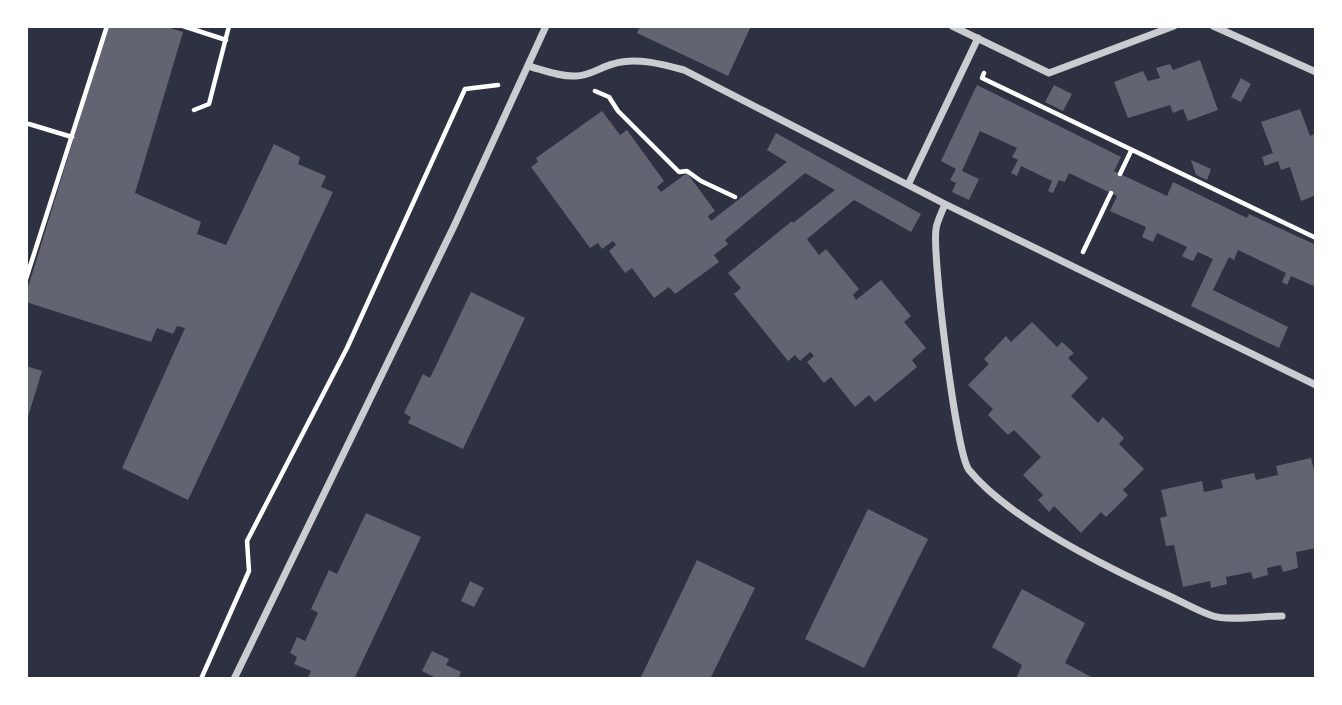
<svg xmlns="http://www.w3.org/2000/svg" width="1342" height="705" viewBox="0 0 1342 705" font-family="'PT Sans',sans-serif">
  <rect width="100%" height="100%" fill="#2d3142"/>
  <path fill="#626471" d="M108 26H164L183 32 135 193 201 222 197 234 226 245 274 144 300 157 298 164 326 176 321 187 333 192 188 500 122 468 185 328 177 326 173 334 157 328 151 342 26 302V294Z
    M640 26H751L728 76 637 33Z
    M1200 60 1218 110 1188 121 1183 109 1173 113 1170 105 1128 118 1114 82 1143 71 1148 81 1160 78 1156 68 1170 64 1173 70Z
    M1241 78 1251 84 1241 102 1231 97Z
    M977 85 1121 157 1114 171 1167 196 1173 182 1247 218 1249 214 1316 245V287L1291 276 1287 285 1282 282 1286 273 1238 250 1234 260 1229 257 1213 290 1288 327 1279 348 1191 306 1213 259 1198 252 1193 261 1188 259 1182 256 1187 247 1157 233 1153 242 1142 237 1146 227 1110 211 1117 196 1069 173 1065 182 1059 180 1053 193 1048 191 1052 181 1021 166 1017 176 1011 173 1018 160 1012 157 1017 148 980 131 962 171 979 179 969 200 952 192 956 183 950 180 956 169 941 161Z
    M1054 85 1072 94 1063 111 1045 102Z
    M1300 109 1310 136 1316 133V195L1301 201 1290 167 1281 170 1278 161 1265 166 1262 157 1273 153 1261 122Z
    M602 111 620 135 627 130 664 181 657 187 661 192 687 173 715 211 708 216 711 221 787 162 767 150 776 133 921 214 911 232 854 200 807 239 819 255 826 249 859 289 853 295 856 300 881 280 911 316 904 322 926 348 912 360 917 367 875 402 869 395 855 407 831 377 824 383 807 362 814 356 810 352 800 361 795 355 788 361 734 294 741 288 728 273 792 221 793 223 835 190 805 173 725 240 728 244 714 255 719 262 675 294 669 287 654 298 632 268 625 273 609 251 616 245 613 241 602 249 598 243 590 248 531 167 538 162 536 158Z
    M1191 160 1211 169 1207 180 1196 175Z
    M471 292 525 318 463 449 408 423 411 417 404 413 423 374 430 378Z
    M1032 322 1057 347 1062 342 1074 353 1068 358 1088 378 1071 396 1098 423 1103 417 1124 438 1119 444 1144 469 1123 490 1128 495 1106 517 1101 512 1081 533 1054 506 1049 512 1038 500 1043 495 1023 475 1041 457 1014 430 1008 435 988 415 993 409 968 385 989 364 984 359 1006 336 1011 342Z
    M26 366 42 371 27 420H26Z
    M1311 458 1316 478V548L1296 552 1298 568 1283 572 1281 565 1267 568 1268 575 1253 579 1251 572 1226 577 1227 584 1211 588 1210 581 1183 587 1174 545 1166 546 1160 518 1167 516 1161 490 1202 481 1204 492 1223 488 1221 480 1254 473 1256 480 1278 475 1276 466Z
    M868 509 928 539 864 668 805 639Z
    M366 513 421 537 354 679H307L311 671 294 664 297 657 290 653 297 637 305 641 318 613 311 609 329 570 337 574Z
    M697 560 755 588 710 679H640Z
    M470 581 484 588 474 607 461 601Z
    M1022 589 1085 623 1065 663 1095 679H1016L1022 665 992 647Z
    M432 651 449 659 446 665 461 672 458 679H438L422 671Z"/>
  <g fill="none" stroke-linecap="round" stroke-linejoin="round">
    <path stroke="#fff" stroke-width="4.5" d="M183 26 226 40
      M984 73 982 78 1316 238
      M595 91 609 97 618 111 679 172 687 171 701 181 735 197
      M194 110 209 104 229 26
      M29 124 72 137
      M1120 174 1131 151
      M1083 252 1111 193
      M26 279 107 26
      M201 679 249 571 247 541 347 348 465 89 498 85"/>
    <path stroke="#caccd0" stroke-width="7" d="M952 26 1049 73 1174 26
      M1213 26 1316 72
      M528 66C543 70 560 77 576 76 589 76 601 67 613 64 636 57 662 64 684 70L945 204 1316 385
      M908 185 978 38
      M945 204C942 212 937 221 936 229 932 255 956 454 969 470 1010 520 1106 567 1165 594 1181 601 1197 611 1213 616 1227 621 1265 616 1282 616
      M234 679 455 224 546 26"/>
  </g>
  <rect width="1342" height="705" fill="none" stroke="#ffffff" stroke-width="56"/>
</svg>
